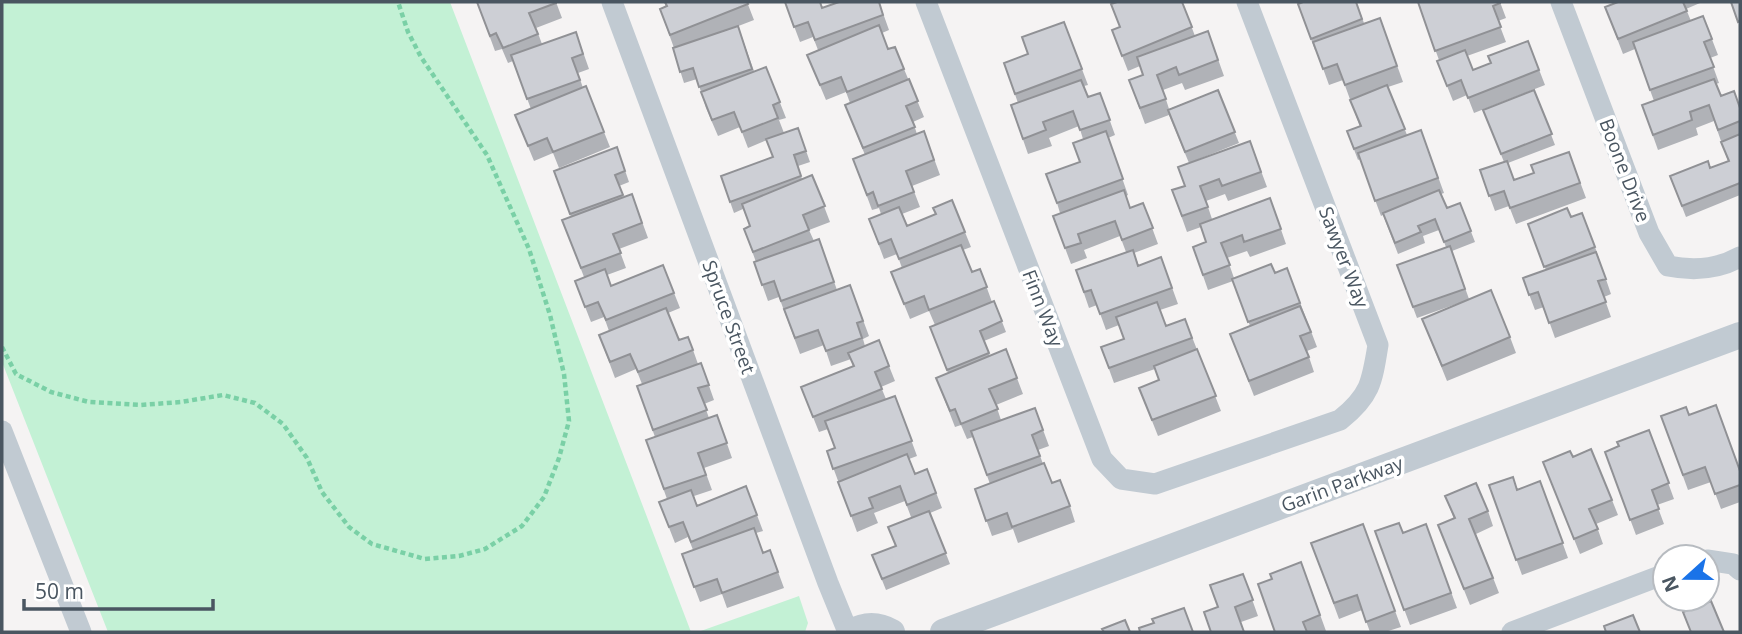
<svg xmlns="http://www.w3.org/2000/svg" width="1742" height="634" viewBox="0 0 1742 634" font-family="'Open Sans',sans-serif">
  <rect width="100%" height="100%" fill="#f5f3f3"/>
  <path fill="#c3f1d5" d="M2 2H450L691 632H108L2 362Z
    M799 596 808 623 805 632H698Z"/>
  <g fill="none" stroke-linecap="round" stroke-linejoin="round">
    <path stroke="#7ad0a6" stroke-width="4.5" stroke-dasharray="5 3.5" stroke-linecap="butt" d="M2 347 16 374 51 392 89 402 141 405 181 402 223 395 255 403 283 424 307 458 322 492 349 527 372 544 425 559 459 556 485 549 522 526 544 497 559 458 569 421 564 374 550 315 529 249 503 191 487 155 421 57 408 32 398 2"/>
    <path stroke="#c1cad2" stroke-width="21" d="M612 2 828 583 848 632
      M926 2 1102 459 1121 479 1155 484 1340 420C1370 396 1372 383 1378 345L1247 2
      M1561 2 1649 233 1668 266C1693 271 1717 270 1740 257
      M2 431 81 632
      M1707 560 1733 564 1740 570
      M1512 632 1665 574"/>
    <path stroke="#c1cad2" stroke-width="26" d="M851 632C865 624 878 624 892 632
      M943 632 1740 335"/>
  </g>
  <path fill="#b0b2b7" d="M477 2H556L562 18 536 28 542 44 576 32 589 69 578 73 583 88 604 132 610 147 559 168 553 153 534 161 515 115 531 109 513 61 508 63 502 49 495 51Z
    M664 2H747L754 20 728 30 738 26 754 71 766 67 786 118 779 120 784 133 798 128 810 162 798 166 802 179 812 175 830 222 809 230 814 241 819 239 837 290 850 285 869 336 863 339 865 346 889 366 895 381 881 387 886 399 895 396 917 456 909 459 915 474 927 469 942 508 930 513 950 564 886 590 872 555 896 546 911 517 905 501 874 513 878 523 857 532 827 451 835 448 828 429 819 432 801 387 853 366 851 359 831 366 824 345 800 354 779 297 768 301 754 262H756L744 229 750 226 743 209 734 213 721 176 773 157 767 140 748 148 740 127 718 136 706 108 697 79 684 83 673 48H674L660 9 666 7Z
    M785 2 822 8 879 2 889 30 882 33 888 49 904 69 924 117 913 122 917 134 924 131 940 175 912 186 920 207 902 214 907 226 936 214 952 200 971 247 963 250 972 272 980 269 992 302 994 301 1006 332 984 341 990 356 1006 349 1023 394 996 405 1001 420 1035 408 1049 446 1038 450 1043 464 1052 483 1070 506 1075 522 1018 543 1013 529 992 536 975 489 990 484 973 437 967 439 961 425 955 427 936 378 948 373 930 327 935 325 929 311 910 319 891 272 902 268 897 254 884 259 869 219 881 214 879 208 872 210 853 159 865 155 845 105 850 103 846 92 826 100 807 55 818 50 813 37 800 42Z
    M1182 2 1195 36 1208 31 1224 76 1185 90 1182 83 1163 90 1169 109 1218 90 1239 143 1189 163 1169 115 1145 124 1129 80 1143 75 1140 66 1128 71 1112 30 1120 27 1111 4Z
    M1356 2 1364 23 1380 18 1403 82 1388 87 1407 135 1421 130 1444 193 1441 194 1447 208 1460 203 1475 242 1452 251 1469 299 1510 337 1516 353 1447 381 1422 319 1462 302 1417 318 1397 265 1446 247 1439 230 1423 236 1425 243 1398 254 1383 215 1381 216 1360 159 1358 160 1347 131 1360 127 1343 80 1329 85 1316 49 1315 50 1298 4Z
    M1418 2H1500L1506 18 1498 21 1506 42 1467 56 1473 70 1491 63 1528 41 1545 85 1474 113 1467 95 1453 101 1437 61 1439 60Z
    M1618 2H1699L1700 3 1686 9 1691 21 1703 16 1718 55 1710 58 1719 83 1716 84 1721 96 1740 108V195L1686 217 1670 176 1710 168 1728 161 1714 121 1696 128 1698 135 1658 150 1642 105 1654 101 1635 49 1623 54 1605 7Z
    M1064 22 1088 85 1084 86 1088 97 1100 93 1115 135 1108 138 1128 195 1126 196 1130 208 1143 203 1158 244 1134 253 1139 266 1161 257 1178 304 1160 310 1166 326 1185 319 1221 411 1158 436 1139 388 1159 380 1155 369 1114 383 1101 347 1124 339 1119 325 1106 330 1097 305 1089 308 1076 270 1126 252 1120 236 1084 250 1087 258 1071 264 1053 216 1060 213 1057 203 1080 162 1083 139 1079 126 1049 138 1052 146 1028 154 1011 105 1018 103 1004 63 1028 54Z
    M1534 90 1555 145 1508 163 1514 180 1534 173 1569 152 1586 198 1516 224 1509 206 1495 211 1480 170 1504 162 1483 110Z
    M1250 141 1267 187 1228 201 1225 194 1206 201 1212 219 1270 198 1286 244 1250 257 1247 251 1227 258 1234 278 1275 273 1287 268 1317 347 1307 351 1314 372 1254 396 1230 334 1250 326 1233 281 1208 290 1193 247 1206 242 1201 227 1187 232 1172 190 1185 186Z
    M617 147 629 182 619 186 623 197 632 194 648 238 619 249 626 268 607 275 611 286 663 265 680 308 668 313 679 340 693 350 698 364 701 363 714 400 704 404 709 418 717 415 732 458 704 468 712 490 694 496 697 506 746 486 763 531 756 533 763 553 770 550 784 588 727 608 722 594 700 602 682 554 693 550 688 537 675 543 659 502 667 499 646 440 655 437 637 386 642 384 636 369 615 378 599 335 609 331 604 317 591 322 575 281 584 277 562 220 571 217 554 171Z
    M1571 217 1595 247 1611 294 1604 297 1611 317 1555 338 1544 307 1535 310 1523 278 1546 270 1528 224Z
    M1661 416 1740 471V502L1721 509 1711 482 1688 490Z
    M1649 430 1674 499 1657 505 1664 524 1636 535 1605 452 1619 446Z
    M1573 457 1612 500 1618 515 1596 524 1603 544 1580 554 1543 462Z
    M1540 481 1568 558 1522 575 1489 485 1517 490Z
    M1445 496 1488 511 1493 526 1476 534 1499 593 1470 605 1438 525 1454 519Z
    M1363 524 1401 627 1385 632H1370L1362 610 1339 619 1311 543Z
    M1426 524 1457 608 1410 625 1375 531 1403 533Z
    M1301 562 1326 631 1322 632H1275L1272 579Z
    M1243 574 1258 616 1241 622 1218 607Z"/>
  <path fill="#cdcfd5" stroke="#909195" stroke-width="2" d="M477 2H556V3L529 13 538 34 503 48 496 33 490 36Z
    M665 2H747L748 4 670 35 660 9 667 6Z
    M785 2H820L822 8 839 2H879L883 15 815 40 808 22 794 27Z
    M1117 2H1182L1192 27 1122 56 1112 30 1120 27 1111 4Z
    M1303 2H1356L1362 19 1311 39 1298 4Z
    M1418 2H1500V3L1493 6 1501 27 1435 51Z
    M1618 2H1683L1687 11 1618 39 1605 7Z
    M1731 2H1740V21L1738 22Z
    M1703 16 1712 39 1704 42 1714 67 1650 90 1633 42Z
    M1380 18 1397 66 1345 85 1337 64 1323 69 1313 42Z
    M1064 22 1082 69 1015 94 1004 63 1028 54 1022 37Z
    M879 25 888 49 895 47 904 69 847 92 841 77 820 85 807 55Z
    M738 26 752 69 699 87 693 68 680 72 673 48Z
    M1208 31 1218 60 1179 75 1176 67 1157 75 1166 99 1140 108 1129 80 1143 75 1137 57Z
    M576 32 583 54 572 58 580 80 527 99 511 55Z
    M1528 41 1539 70 1468 98 1461 80 1447 86 1437 61 1465 50 1473 70 1491 63 1488 56Z
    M766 67 780 102 773 105 778 118 742 132 734 112 712 120 701 92Z
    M909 79 918 101 906 106 915 127 863 148 845 105Z
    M1714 79 1721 96 1734 91 1740 108V121L1718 130 1709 105 1690 112 1692 120 1653 135 1642 105Z
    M1081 80 1088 97 1100 93 1110 120 1080 130 1073 111 1043 122 1046 130 1023 139 1011 105Z
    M1387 85 1405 129 1354 149 1347 131 1361 126 1350 100Z
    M586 86 604 132 553 152 547 138 528 146 515 115Z
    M1218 90 1235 132 1185 152 1168 110Z
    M1534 90 1552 134 1501 154 1483 110Z
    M798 128 806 151 794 155 801 176 730 202 721 176 773 157 766 139Z
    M1421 130 1438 178 1375 201 1358 153Z
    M924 131 934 160 906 171 914 192 878 206 873 192 867 195 853 159Z
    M1106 131 1123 179 1057 203 1046 174 1080 162 1073 143Z
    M1740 134V183L1682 206 1670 176 1708 161 1710 168 1729 161 1721 142Z
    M1250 141 1261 172 1222 186 1219 179 1200 186 1208 207 1182 216 1172 190 1185 186 1178 167Z
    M617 147 625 171 615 175 623 195 570 214 554 171Z
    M1569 152 1580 183 1510 208 1504 191 1489 196 1480 170 1507 161 1514 180 1534 173 1531 165Z
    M812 175 825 206 803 215 809 230 753 252 744 229 750 226 742 204Z
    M1124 190 1130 208 1143 203 1153 228 1122 240 1115 221 1078 234 1081 243 1065 248 1053 216Z
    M1439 190 1447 208 1460 203 1471 231 1444 242 1435 219 1418 226 1421 232 1395 243 1383 213Z
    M632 194 642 223 613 234 621 253 581 268 562 220Z
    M1270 198 1281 229 1244 242 1242 235 1221 243 1230 265 1203 275 1193 247 1206 242 1200 224Z
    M952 200 965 232 899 259 891 239 879 244 869 219 899 207 907 226 936 214 933 208Z
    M1567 208 1571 217 1582 213 1595 247 1544 267 1528 224Z
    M819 239 834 282 781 301 774 281 762 285 754 262Z
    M961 245 972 272 980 269 987 287 929 310 924 296 904 304 891 272Z
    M1450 246 1465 289 1413 307 1397 265Z
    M1133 250 1138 266 1161 257 1172 288 1100 314 1091 290 1084 292 1076 270Z
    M1596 252 1606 279 1598 281 1606 302 1549 323 1538 292 1529 295 1523 278Z
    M1271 264 1275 273 1287 268 1300 303 1248 322 1232 279Z
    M663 265 674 293 606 320 598 302 585 307 575 281 605 269 611 286Z
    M850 285 863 321 857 323 862 338 826 351 818 330 795 338 784 309Z
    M1491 290 1510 337 1442 366 1422 319Z
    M994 301 1002 321 980 331 989 353 947 370 930 327Z
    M1157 302 1166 326 1185 319 1192 338 1109 368 1101 347 1124 339 1116 317Z
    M1300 306 1311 332 1300 336 1309 357 1249 381 1230 334Z
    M666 308 679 340 688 337 693 350 638 372 630 354 610 362 599 335Z
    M879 340 889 366 875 372 882 389 813 417 801 387 854 366 848 353Z
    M1006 349 1017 378 989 389 998 409 961 424 955 409 950 411 936 378Z
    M1197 349 1216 396 1152 420 1139 388 1159 380 1154 366Z
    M701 363 709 385 698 388 707 410 653 430 637 386Z
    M895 396 912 441 833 469 827 451 835 448 825 421Z
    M1716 405 1740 471V485L1715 494 1705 467 1683 475 1661 416 1686 407 1689 415Z
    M1035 408 1043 430 1032 435 1040 456 987 475 971 431Z
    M717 415 727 443 698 453 706 475 664 489 646 440Z
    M1649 430 1669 483 1652 490 1659 509 1630 520 1605 452 1619 446 1617 442Z
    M1591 449 1612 500 1589 509 1598 529 1574 539 1543 462 1570 451 1573 457Z
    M907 454 915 474 927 469 936 493 907 505 900 486 869 498 873 508 851 516 838 482Z
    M1044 463 1052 483 1060 480 1070 506 1012 527 1007 513 986 521 975 489Z
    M1513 477 1517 490 1540 481 1563 543 1516 560 1489 485Z
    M1476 483 1488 511 1469 519 1493 578 1464 589 1438 525 1455 518 1445 496Z
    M746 486 757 515 691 542 683 522 669 527 659 502 691 490 697 506Z
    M929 511 946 553 882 579 872 555 896 546 888 527Z
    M1399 523 1403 533 1426 524 1451 593 1404 610 1375 531Z
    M1363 524 1395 611 1366 622 1357 595 1334 603 1311 543Z
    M754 528 763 553 770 550 778 572 722 593 717 579 694 587 682 554Z
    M1301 562 1320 615 1303 622 1307 632H1275L1258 584 1272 579 1270 574Z
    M1243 574 1253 600 1235 607 1244 632H1211L1204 612 1218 607 1210 585Z
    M1711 601 1724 632H1691L1683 612Z
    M1184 608 1193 632H1140L1139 628 1154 623 1152 619Z
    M1633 615 1640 632H1606L1604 626Z
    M1125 620 1130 632H1104L1102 629Z"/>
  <g text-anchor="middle" stroke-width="7" stroke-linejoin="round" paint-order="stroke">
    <g font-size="19" fill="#4a5661" stroke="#fff">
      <text transform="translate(1625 170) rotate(69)" y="7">Boone Drive</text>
      <text transform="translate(1344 257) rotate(69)" y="7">Sawyer Way</text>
      <text transform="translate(1043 308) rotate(69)" y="7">Finn Way</text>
      <text transform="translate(729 317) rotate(70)" y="7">Spruce Street</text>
      <text transform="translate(1342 484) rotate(-20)" y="7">Garin Parkway</text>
    </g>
  </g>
  <rect width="1742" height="634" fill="none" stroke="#4a5661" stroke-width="7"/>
  <g transform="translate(1686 578) rotate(249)"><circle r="33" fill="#ffffff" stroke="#b7bbc0" stroke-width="2"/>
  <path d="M0-5L12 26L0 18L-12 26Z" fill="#1a73e8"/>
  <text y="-10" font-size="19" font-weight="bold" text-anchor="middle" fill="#4a5661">N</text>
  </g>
  <path d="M24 599v10h189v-10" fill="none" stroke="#4a5661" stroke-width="3.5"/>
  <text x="35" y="599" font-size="21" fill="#4a5661" stroke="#ffffff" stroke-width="5" paint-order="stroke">50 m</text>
</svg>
